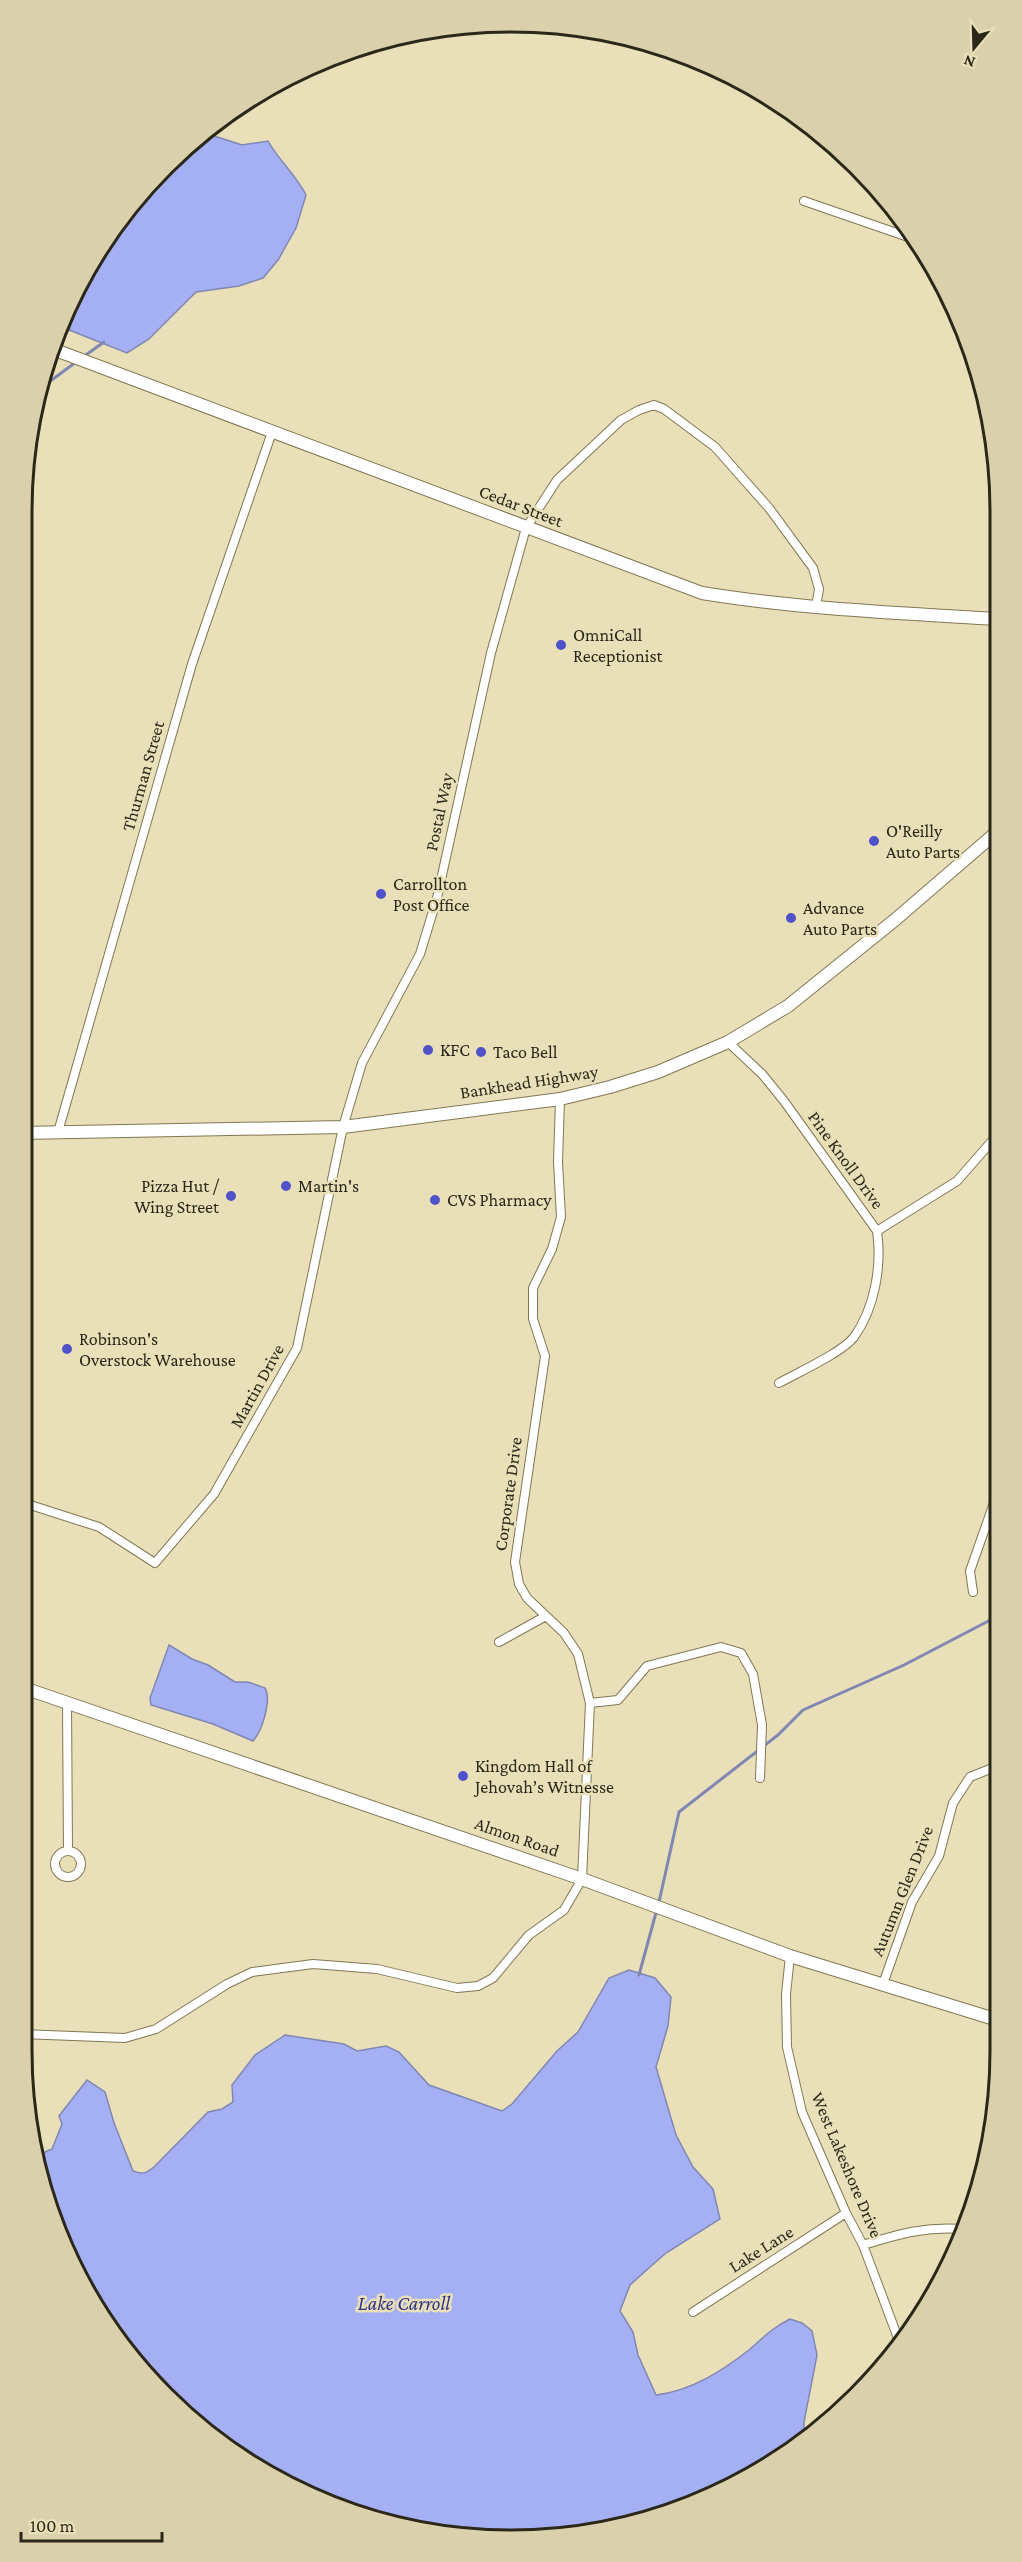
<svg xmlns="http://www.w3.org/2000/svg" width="1022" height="2562" viewBox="0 0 1022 2562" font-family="'Crimson Pro',serif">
  <rect width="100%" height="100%" fill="#e9e0b9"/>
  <path fill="#a5b0f4" stroke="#8087b2" stroke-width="1.5" d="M211 135 242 145 268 141C280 162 296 175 306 195L296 228 278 260 263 278 239 286 196 292 149 339 127 353 59 326 86 266 142 188 176 157Z
    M169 1645 192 1659 208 1665 235 1682H248L265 1688C272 1700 262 1731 253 1741L213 1724 151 1705 150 1698Z
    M629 1970 655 1978 671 1997 668 2026 656 2067 676 2135 693 2167 713 2189 720 2219 666 2253 650 2267 630 2285 620 2311 633 2332 638 2355 656 2395C691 2391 722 2371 749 2350 764 2337 772 2328 790 2319L802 2323 812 2331 817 2355 804 2422V2439L783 2459 699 2504 607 2532 447 2537 354 2515 266 2476 142 2374 86 2296 47 2209 38 2155 52 2149 62 2124 59 2116 87 2080 105 2092 114 2123 133 2171C143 2175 147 2173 155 2166L208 2112 222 2109 233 2102 232 2085 255 2055 285 2035 344 2044 357 2051 386 2046 399 2052 429 2085 502 2111 512 2104 557 2051 578 2032 609 1978Z"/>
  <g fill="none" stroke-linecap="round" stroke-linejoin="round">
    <path stroke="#8087b2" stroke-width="3" d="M83 357 104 342
      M41 388 76 362
      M659 1902 679 1812 778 1735 803 1710 904 1665 1000 1615
      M639 1975 657 1909"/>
    <defs>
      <path id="street" d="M804 201 911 238
        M728 1042 762 1074 784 1101 877 1231C882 1265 875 1308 854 1337 843 1352 797 1373 779 1383
        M58 1132 192 664 272 432
        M877 1231 957 1181 999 1133
        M21 1502 99 1527 155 1563 214 1494 297 1348 343 1127 362 1063 420 954 437 898 491 653 526 528 557 480 621 420 639 410 654 405 664 409 715 447 769 508 813 568 819 589 816 607
        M973 1592 970 1571 1000 1486
        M499 1642 546 1616
        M67 1703 68 1851
        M590 1703 618 1700 647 1666 721 1647 741 1653 753 1674 762 1725 760 1778
        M55 1864a13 13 0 1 1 26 0a13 13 0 1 1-26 0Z
        M790 1956 786 1994 787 2047 802 2112 846 2213 863 2245 901 2346
        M883 1984 912 1902 939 1856 953 1803 970 1777 1000 1765
        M21 2034 125 2038 156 2029 227 1984 252 1972 313 1964 377 1969 457 1988 478 1986 493 1978 529 1935 564 1910 582 1879 590 1703 578 1654 564 1633 527 1598 519 1584 515 1562 545 1356 533 1319V1288L552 1249 561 1217 558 1162 560 1099
        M863 2245C899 2234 926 2226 964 2229
        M693 2312 846 2213"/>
      <path id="secondary" d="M50 348 702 593C800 609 899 613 997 619
        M21 1133 343 1127 560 1099 610 1087 658 1072 728 1042 788 1006 896 919 998 831
        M21 1687 582 1879 790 1956 1001 2021"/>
    </defs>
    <use href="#street" stroke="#807853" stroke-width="10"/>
    <use href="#secondary" stroke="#807853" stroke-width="14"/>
    <use href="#street" stroke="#fff" stroke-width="8"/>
    <use href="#secondary" stroke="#fff" stroke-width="12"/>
  </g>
  <g fill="#4f52c8" stroke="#e9e0b9" stroke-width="2">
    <circle cx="561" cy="645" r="6"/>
    <circle cx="874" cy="841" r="6"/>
    <circle cx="381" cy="894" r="6"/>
    <circle cx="791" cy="918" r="6"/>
    <circle cx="428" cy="1050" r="6"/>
    <circle cx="481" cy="1052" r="6"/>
    <circle cx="286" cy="1186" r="6"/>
    <circle cx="231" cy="1196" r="6"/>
    <circle cx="435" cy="1200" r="6"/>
    <circle cx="67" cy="1349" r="6"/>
    <circle cx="463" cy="1776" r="6"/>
  </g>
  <g text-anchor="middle" stroke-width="5" stroke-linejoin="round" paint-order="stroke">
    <g font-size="18" fill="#2b2819" stroke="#e9e0b9">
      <text transform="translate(521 506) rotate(21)" y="6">Cedar Street</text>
      <text transform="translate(143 776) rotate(-74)" y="6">Thurman Street</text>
      <text transform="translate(439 812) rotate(-78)" y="6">Postal Way</text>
      <text transform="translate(529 1082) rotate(-9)" y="6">Bankhead Highway</text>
      <text transform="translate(846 1160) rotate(54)" y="6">Pine Knoll Drive</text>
      <text transform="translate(257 1386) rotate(-61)" y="6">Martin Drive</text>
      <text transform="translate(508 1494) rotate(-82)" y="6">Corporate Drive</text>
      <text transform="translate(517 1837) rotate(19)" y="6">Almon Road</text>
      <text transform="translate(902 1891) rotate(-68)" y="6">Autumn Glen Drive</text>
      <text transform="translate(847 2165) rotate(67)" y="6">West Lakeshore Drive</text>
      <text transform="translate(761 2249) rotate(-32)" y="6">Lake Lane</text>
    </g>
    <g font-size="18" fill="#2b2819" stroke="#e9e0b9" text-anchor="start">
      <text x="573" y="641">OmniCall<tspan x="573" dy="21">Receptionist</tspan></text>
      <text x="886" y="837">O'Reilly<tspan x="886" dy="21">Auto Parts</tspan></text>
      <text x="393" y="890">Carrollton<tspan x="393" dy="21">Post Office</tspan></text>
      <text x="803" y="914">Advance<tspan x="803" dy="21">Auto Parts</tspan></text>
      <text x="440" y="1056">KFC</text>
      <text x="493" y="1058">Taco Bell</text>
      <text x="219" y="1192" text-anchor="end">Pizza Hut /<tspan x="219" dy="21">Wing Street</tspan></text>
      <text x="298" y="1192">Martin's</text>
      <text x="447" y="1206">CVS Pharmacy</text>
      <text x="79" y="1345">Robinson's<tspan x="79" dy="21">Overstock Warehouse</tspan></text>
      <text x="475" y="1772">Kingdom Hall of<tspan x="475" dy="21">Jehovah’s Witnesse</tspan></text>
    </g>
    <g font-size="20" font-style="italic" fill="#323583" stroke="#e9e0b9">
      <text x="404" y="2310">Lake Carroll</text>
    </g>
  </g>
  <path d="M0 0H1022V2562H0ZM511 32H511A479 479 0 0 1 990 511V2051A479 479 0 0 1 511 2530H511A479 479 0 0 1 32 2051V511A479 479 0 0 1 511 32Z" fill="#dad1ac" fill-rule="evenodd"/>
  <path fill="none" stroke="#2b2819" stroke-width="3" d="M511 32H511A479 479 0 0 1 990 511V2051A479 479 0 0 1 511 2530H511A479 479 0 0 1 32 2051V511A479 479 0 0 1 511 32Z"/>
  <g transform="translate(974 48) rotate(199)" stroke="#e9e0b9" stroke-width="4.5" paint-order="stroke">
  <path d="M0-4.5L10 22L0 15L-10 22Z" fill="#2b2819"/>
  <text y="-9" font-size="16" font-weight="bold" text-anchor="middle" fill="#2b2819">N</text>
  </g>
  <path d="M21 2532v9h141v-9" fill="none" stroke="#2b2819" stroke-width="3"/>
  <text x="30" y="2532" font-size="18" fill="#2b2819" stroke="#e9e0b9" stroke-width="4.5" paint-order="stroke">100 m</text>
</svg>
